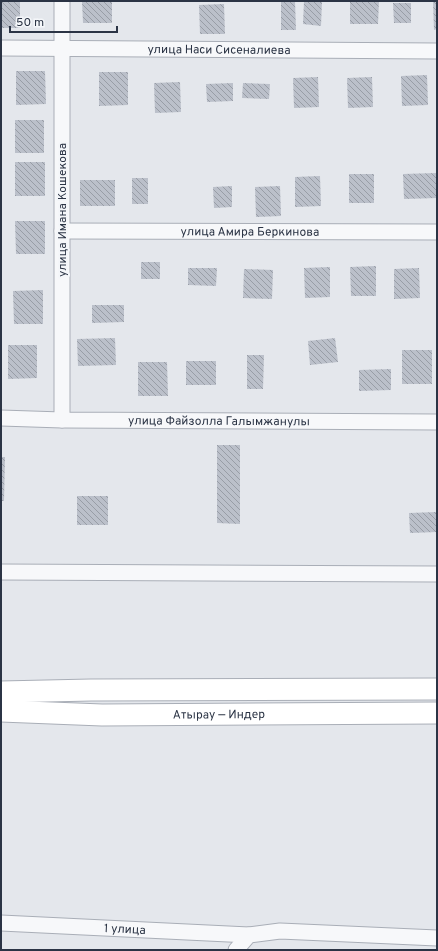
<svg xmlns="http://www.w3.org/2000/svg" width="438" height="951" viewBox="0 0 438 951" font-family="Overpass,sans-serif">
  <defs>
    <pattern id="building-back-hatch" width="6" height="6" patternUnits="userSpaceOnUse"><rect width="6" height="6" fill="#bbc0ca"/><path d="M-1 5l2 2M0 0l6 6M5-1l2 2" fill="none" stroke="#989da6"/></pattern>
  </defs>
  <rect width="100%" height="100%" fill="#e4e7ec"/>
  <path fill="url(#building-back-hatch)" d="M1 1H20V28H1Z
    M82 1H112V23H83Z
    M281 1H295L296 30H281Z
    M304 1H322L321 26 303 24Z
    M350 1H379L378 24H350Z
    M433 1H437V29L434 30Z
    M393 3H411V23H394Z
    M224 4 225 34H200L199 5Z
    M16 71H45L46 104 16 105Z
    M99 72H128V105L99 106Z
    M427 75 428 105 402 106 401 76Z
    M318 77 319 107 294 108 293 78Z
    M372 77 373 107 348 108 347 78Z
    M180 82 181 112 155 113 154 83Z
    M233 83V101L207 102 206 84Z
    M243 83 270 84 269 99 242 98Z
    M15 120H44V153H15Z
    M15 162H45V196H15Z
    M436 173 437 198 404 199 403 174Z
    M349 174H374V203H349Z
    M320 176 321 206 295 207V177Z
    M132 178H148V204H132Z
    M80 180H115V206H80Z
    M232 186V207L214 208 213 187Z
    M280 186 281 216 256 217 255 187Z
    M15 221H45V254H16Z
    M141 262H160V279H141Z
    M376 266V296H351L350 267Z
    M330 267V297L305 298 304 268Z
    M188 268H217L216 286 188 285Z
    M419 268 420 298 394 299V269Z
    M244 269 273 270 272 299 243 298Z
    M43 290V324H14L13 291Z
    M92 305H124V322L92 323Z
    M115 338 116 365 78 366 77 339Z
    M335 338 338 362 310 365 308 341Z
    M8 345H37V378L8 379Z
    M402 350H432V384H402Z
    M247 355H264L263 389H247Z
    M186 361H216V385H186Z
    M138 362H167L168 396H138Z
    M391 369V390L359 391V370Z
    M217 445H240V524L217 523Z
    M1 457H5L4 501H1Z
    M77 496H108V525H77Z
    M437 512V532L410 533 409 513Z"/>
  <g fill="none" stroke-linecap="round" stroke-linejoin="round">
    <defs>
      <g id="minor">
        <path d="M62 1V420"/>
        <path id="s1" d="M1 48 437 51"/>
        <path id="s2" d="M62 231 437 232"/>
        <path id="s3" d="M1 418 62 420 437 422"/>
        <path d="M1 572 437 574"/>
        <path id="s4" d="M1 923 249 935"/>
        <path d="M236 950 249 935 280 931 437 938"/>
      </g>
      <g id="secondary">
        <path d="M1 692 91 690 437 689"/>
        <path id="s5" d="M1 711 102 715 437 713"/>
      </g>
    </defs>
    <use href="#minor" stroke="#a9aeb7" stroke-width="17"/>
    <use href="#secondary" stroke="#a9aeb7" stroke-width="23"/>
    <use href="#minor" stroke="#f7f8fa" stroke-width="15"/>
    <use href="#secondary" stroke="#fff" stroke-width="21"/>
  </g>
  <g text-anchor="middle" stroke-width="4" stroke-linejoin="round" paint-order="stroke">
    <g font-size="12" fill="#2b3445" stroke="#f4f6f9">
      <text dy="4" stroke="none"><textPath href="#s1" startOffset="218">улица Наси Сисеналиева</textPath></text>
      <text transform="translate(62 210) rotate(-90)" y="4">улица Имана Кошекова</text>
      <text dy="4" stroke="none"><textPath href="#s2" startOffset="188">улица Амира Беркинова</textPath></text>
      <text dy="4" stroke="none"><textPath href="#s3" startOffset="218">улица Файзолла Галымжанулы</textPath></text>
      <text dy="4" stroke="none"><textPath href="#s5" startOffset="218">Атырау — Индер</textPath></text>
      <text dy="4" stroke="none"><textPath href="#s4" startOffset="124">1 улица</textPath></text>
    </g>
  </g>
  <rect width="438" height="951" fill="none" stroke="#2b3445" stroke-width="4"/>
  <path d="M10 26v6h107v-6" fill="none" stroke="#2b3445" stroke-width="2"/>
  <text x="16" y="26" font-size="12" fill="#2b3445" stroke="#f4f6f9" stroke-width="3" paint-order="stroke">50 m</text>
</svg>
